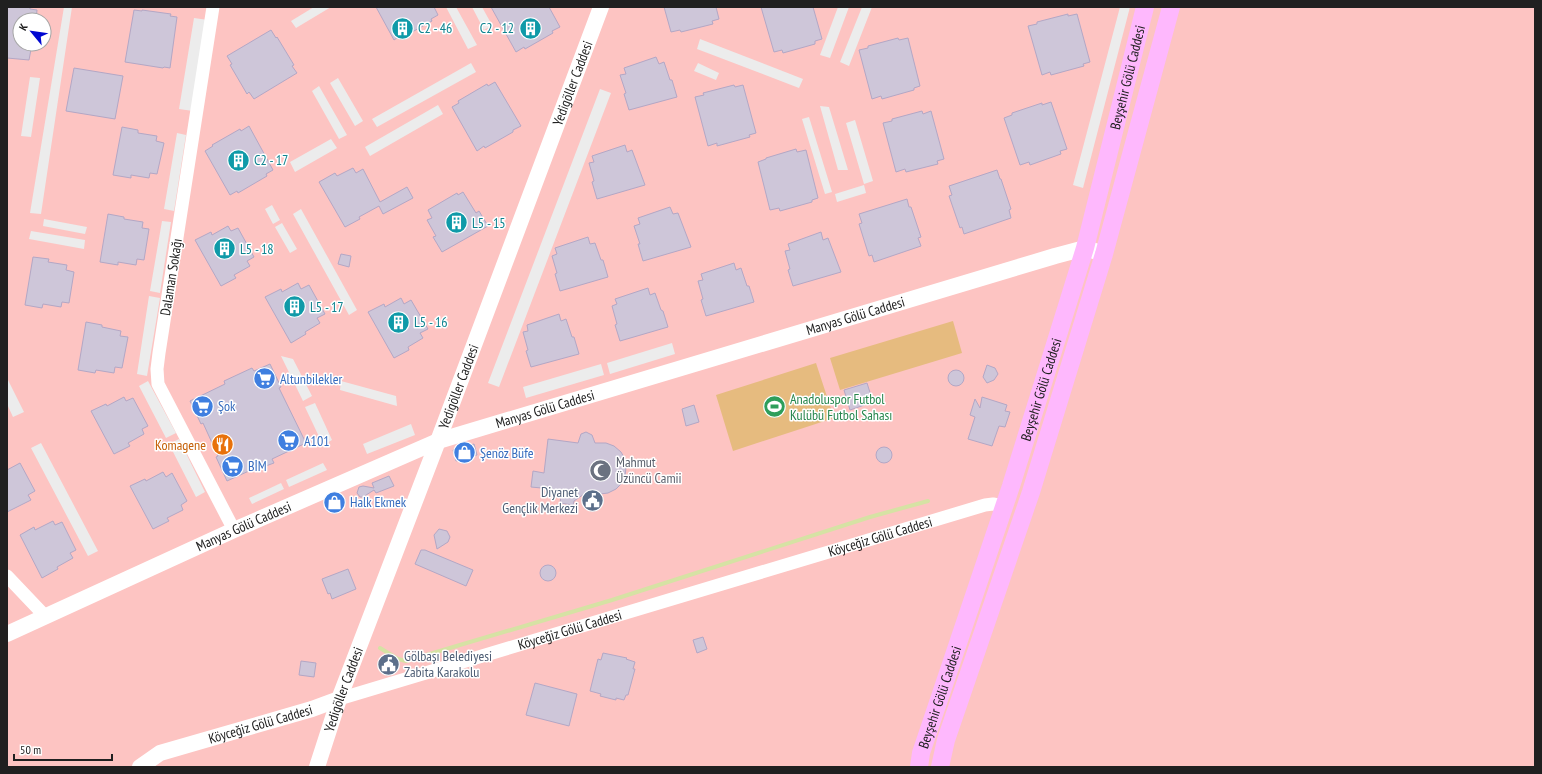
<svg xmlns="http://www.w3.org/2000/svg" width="1542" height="774" viewBox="0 0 1542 774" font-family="'PT Sans Narrow',sans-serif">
  <rect width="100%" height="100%" fill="#ede6f2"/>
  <path fill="#fdc4c2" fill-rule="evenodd" d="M7 7H1535V767H7ZM20 20H44V44H20Z"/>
  <path fill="#e6bb7f" d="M953 321 962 353 840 390 830 358Z
    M816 363 834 418 733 451 716 395Z"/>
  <path fill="#ececec" d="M64 7H72L41 214 30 213Z
    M314 7H331L296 28 291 21Z
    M446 7H456L477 45 468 49Z
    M472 7H482L492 25 484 30Z
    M838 7H849L830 58 820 55Z
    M862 7H872L849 66 840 62Z
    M1120 7H1130L1083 188 1073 185Z
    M194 18 208 20 193 111 179 109Z
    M700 39 803 79 799 88 697 49Z
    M471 63 476 72 377 127 372 119Z
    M698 63 719 73 716 80 694 71Z
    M30 77 40 78 31 137 21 136Z
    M338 78 363 121 355 126 330 83Z
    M319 86 347 135 339 139 312 91Z
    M600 89 611 93 499 387 488 383Z
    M438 105 443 114 370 156 365 147Z
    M820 106 829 107 848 170H838Z
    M809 117 832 192 825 194 802 119Z
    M855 120 873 181 864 184 846 123Z
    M177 133 186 135 174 211 164 209Z
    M331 139 337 148 295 172 290 162Z
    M864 185 866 193 837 202 835 194Z
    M272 205 280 220 273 224 265 209Z
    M301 209 357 310 349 315 293 214Z
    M44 219 87 227 85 234 43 226Z
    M162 221 171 222 160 293 150 291Z
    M282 223 297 249 290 253 275 227Z
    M31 231 85 240 84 249 29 239Z
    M149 296 160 298 147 376 137 374Z
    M672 343 675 354 610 374 607 363Z
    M281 356 293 359 312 396 303 401Z
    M601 364 604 375 526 398 523 387Z
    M7 378 24 412 13 417 7 404Z
    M148 381 176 433 166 438 139 386Z
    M341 381 396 396 397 406 340 390Z
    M315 403 332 440 323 445 305 407Z
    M411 424 415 435 367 454 363 444Z
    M179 439 205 492 196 497 169 444Z
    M41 443 98 551 88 556 31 448Z
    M323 463 327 470 289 487 286 480Z
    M281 483 284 489 252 504 249 498Z"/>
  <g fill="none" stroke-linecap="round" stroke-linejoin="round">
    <path stroke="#d6e2a4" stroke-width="4" d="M380 648 398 659 406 661 612 600 870 517 928 501"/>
  </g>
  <path fill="#cec6d9" stroke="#b3a7c5" d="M7 7H30V9L37 10 36 20H20V44H32L29 60 7 58Z
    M376 7H434L438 15 431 19 432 21 403 37 401 35 394 40Z
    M491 7H549L560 27 552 31 553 33 525 49 524 47 516 52Z
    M664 7H716L719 19 712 21 713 24 681 32 680 30 671 32Z
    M761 7H813L822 39 815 41V44L783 53 782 50 774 52Z
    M134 10 142 11V10L171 14 170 16 177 17 170 68 164 67 163 68 125 62Z
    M1068 14V16L1077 14 1090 62 1083 64 1084 66 1051 75 1050 72 1042 75 1028 26 1037 24V22Z
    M271 30 276 38 277 37 294 65 292 66 297 73 254 99 249 92 247 94 230 65 232 64 227 56Z
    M898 38 899 40 908 38 920 86 914 88V90L882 99 881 96 872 99 859 50 868 48V46Z
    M656 57 659 64 664 62 670 80H672L677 97 629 110 624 94 626 93 620 75 626 74 624 68Z
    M74 68 123 76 115 119 66 111Z
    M495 82 521 126 513 130V132L485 148 484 146 477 151 452 107 459 103 458 101 487 84 488 86Z
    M734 85 735 87 743 85 756 133 749 135 750 137 717 146V143L708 146 695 97 704 95 703 93Z
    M1051 102 1067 149 1060 151 1061 154 1030 165 1029 162 1020 165 1004 118 1012 115V113L1042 103V105Z
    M922 111 923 114 931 111 944 159 937 161 938 164 906 172 905 169 896 172 883 123 892 121V119Z
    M249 126 273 170 266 174 267 176 238 193 237 191 230 195 205 151 213 146 212 145 240 129 241 131Z
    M122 127 138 130V133L157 136 156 141 164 143 157 174 150 173 149 178 131 175V178L113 175Z
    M625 145 627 152 632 150 645 185 597 199 592 182 594 181 589 163 594 162 592 156Z
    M796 149 797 152 806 150 818 198 812 200V202L780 211 779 208 770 210 758 162 766 159V158Z
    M353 168 356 173 363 169 380 202 407 187 413 198 383 214 379 206 359 217 360 219 345 227 319 182 335 173 337 176Z
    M997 170 1000 179H1001L1011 209 1009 210 1011 218 964 234 962 227 960 228 949 196 952 195 949 186Z
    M463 192 476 213 479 211 488 226 442 252 433 237 436 236 427 220 432 218 428 210 457 193 458 195Z
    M907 199 909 207H911L921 237 918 238 921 246 874 262 872 255 869 256 859 224 862 223 859 214Z
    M670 207 673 214 678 213 691 247 643 261 638 244H640L634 226 640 224 638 218Z
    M108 214 124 217V219L143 222 142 228 149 229 144 260 137 259 136 265 118 262V265L100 262Z
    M228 226 231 231 238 228 254 257 247 261 250 266 234 275 236 278 221 286 195 240 211 232 212 235Z
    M821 232 823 240 828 238 841 272 793 286 788 270 790 269 785 251 790 250 788 244Z
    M588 237 590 244 595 243 601 260H603L608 277 560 291 555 274 557 273 552 256 557 254 555 248Z
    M341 254 351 256 349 267 338 264Z
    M33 257 49 259 48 262 67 265 66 270 74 272 69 303 62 302 61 307 43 304 42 308 25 305Z
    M734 263 736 270 741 268 747 286H749L754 302 706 316 701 300 703 299 698 281 703 280 701 274Z
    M298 283 301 289 309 285 325 314 317 318 320 323 305 332 306 334 291 343 265 297 281 289 282 292Z
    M648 288 650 295 655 293 661 310 663 311 668 327 620 341 615 325 617 324 612 306 617 304 615 299Z
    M401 298 404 304 411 300 428 329 420 333 423 338 408 347 409 350 394 358 368 312 384 304 385 307Z
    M559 314 561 321 566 319 572 337H574L579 354 531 367 526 351 528 350 523 332 528 331 527 325Z
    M86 322 102 325V327L121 331 120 336 128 337 122 368 115 367 114 373 96 370 95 373 78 370Z
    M270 364 281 387 279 388 306 443 272 459 274 463 263 467 262 465 227 481 216 457 218 456 203 423 201 424 190 401 225 384 224 381 252 368 254 371Z
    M987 365 995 368 998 374 994 380 987 383 983 377Z
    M948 378a8 8 0 1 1 16 0a8 8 0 1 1-16 0Z
    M867 383 873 402 850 410 844 390Z
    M124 397 126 401 133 398 148 426 142 429 144 434 128 443 130 446 114 454 91 411 106 404 107 406Z
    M982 397 1007 405 1005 411 1010 412 1005 427 999 426 992 446 968 439 975 417 970 415 975 399 980 408Z
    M694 405 699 422 686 426 682 409Z
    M586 432 592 435 595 443H606L614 446 621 452 625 459 626 468 625 476 622 483 616 489 608 493 600 494 587 492 574 501 573 505 560 503 562 490 531 487 533 471 544 473 548 439 578 443 581 434Z
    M474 444 477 455 456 461 453 450Z
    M876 455a8 8 0 1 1 16 0a8 8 0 1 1-16 0Z
    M20 463 35 491 28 495 31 500 7 512V470Z
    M163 472 166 477 172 473 187 501 181 505 183 510 167 518 169 521 153 529 130 486 145 479 146 481Z
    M389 476 394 486 376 493 374 490 363 497H360L357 493 359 487 363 486 374 488 372 483Z
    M53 521 55 525 62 522 76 550 70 553 73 558 57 567 58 569 42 578 20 535 34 527 35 530Z
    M439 529 447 531 450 537 448 542 437 549 434 535Z
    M421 550H425L473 570 466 586 415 564Z
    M540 573a8 8 0 1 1 16 0a8 8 0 1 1-16 0Z
    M348 569 356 589 332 599 330 593 328 594 322 579Z
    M703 637 707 649 697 653 693 640Z
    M603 653 627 658 626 659 635 662 633 669H635L628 695H626L624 700 616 698V700L600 696 601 694 590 691 598 659 601 660Z
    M301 661 316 663 314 677 299 675Z
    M535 683 577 694 569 726 526 715Z"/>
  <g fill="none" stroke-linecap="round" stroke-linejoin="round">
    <g stroke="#fff" stroke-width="13">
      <path d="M213 7 159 353 157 369 158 384 234 530"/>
      <path d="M7 576 45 616"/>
      <path id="s1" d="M339 699 985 505 993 504 1004 506"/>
    </g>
    <g stroke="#fff" stroke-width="16">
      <path id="s2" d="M7 634 234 530 438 441 1055 256 1085 248 1104 254"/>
      <path id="s3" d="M140 767 160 753 312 709 339 699"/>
      <path id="s4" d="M317 767 339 699 438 441 601 7"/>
    </g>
    <g stroke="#feb8fd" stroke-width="18">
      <path id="s5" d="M919 767 921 753 1011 486 1085 248 1145 7"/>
      <path d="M940 767 946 740 1031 492 1104 254 1171 7"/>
    </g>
  </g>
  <defs>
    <symbol id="building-disc" viewBox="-11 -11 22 22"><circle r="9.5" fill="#0f9aa8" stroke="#fff"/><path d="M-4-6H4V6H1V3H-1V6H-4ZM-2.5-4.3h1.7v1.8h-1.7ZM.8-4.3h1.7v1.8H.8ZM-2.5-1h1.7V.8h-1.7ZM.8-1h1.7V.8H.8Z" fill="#fff"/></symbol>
    <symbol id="supermarket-disc" viewBox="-11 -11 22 22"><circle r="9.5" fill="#3f7fe0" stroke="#fff"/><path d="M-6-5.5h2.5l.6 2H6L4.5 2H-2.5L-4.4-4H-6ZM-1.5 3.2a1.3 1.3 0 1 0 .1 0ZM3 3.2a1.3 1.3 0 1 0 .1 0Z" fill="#fff"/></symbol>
    <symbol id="stadium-disc" viewBox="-11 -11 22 22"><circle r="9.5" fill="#2e9e5b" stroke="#fff"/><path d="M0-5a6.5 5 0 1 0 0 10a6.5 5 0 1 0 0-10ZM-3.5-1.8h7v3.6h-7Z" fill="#fff"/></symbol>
    <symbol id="restaurant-disc" viewBox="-11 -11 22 22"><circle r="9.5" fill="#e8710a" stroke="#fff"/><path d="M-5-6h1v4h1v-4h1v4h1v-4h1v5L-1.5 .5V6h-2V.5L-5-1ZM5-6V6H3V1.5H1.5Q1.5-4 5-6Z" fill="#fff"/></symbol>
    <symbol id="shop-disc" viewBox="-11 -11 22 22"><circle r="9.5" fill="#3f7fe0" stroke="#fff"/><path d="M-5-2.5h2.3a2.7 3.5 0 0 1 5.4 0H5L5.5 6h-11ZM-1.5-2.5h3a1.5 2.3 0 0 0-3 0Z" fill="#fff"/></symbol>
    <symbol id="mosque-disc" viewBox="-11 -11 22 22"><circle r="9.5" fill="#6b7280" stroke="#fff"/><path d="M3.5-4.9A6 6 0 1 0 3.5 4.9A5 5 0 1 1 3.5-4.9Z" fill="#fff"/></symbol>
    <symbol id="civic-disc" viewBox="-11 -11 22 22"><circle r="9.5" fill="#5c6f8a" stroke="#fff"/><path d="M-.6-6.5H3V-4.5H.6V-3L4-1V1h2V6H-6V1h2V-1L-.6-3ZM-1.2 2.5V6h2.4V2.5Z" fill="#fff"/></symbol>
  </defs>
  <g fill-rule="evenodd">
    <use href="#building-disc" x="390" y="16" width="25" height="25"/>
    <use href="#building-disc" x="518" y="16" width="25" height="25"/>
    <use href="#building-disc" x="226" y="148" width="25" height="25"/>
    <use href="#building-disc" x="444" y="210" width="25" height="25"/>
    <use href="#building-disc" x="212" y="236" width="25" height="25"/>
    <use href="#building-disc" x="282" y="294" width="25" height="25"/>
    <use href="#building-disc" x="386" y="310" width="25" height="25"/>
    <use href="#supermarket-disc" x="252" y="366" width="25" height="25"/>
    <use href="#supermarket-disc" x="190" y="394" width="25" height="25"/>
    <use href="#stadium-disc" x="762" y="394" width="25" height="25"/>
    <use href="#supermarket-disc" x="276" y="428" width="25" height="25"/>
    <use href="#restaurant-disc" x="210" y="432" width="25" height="25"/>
    <use href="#shop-disc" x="452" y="440" width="25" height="25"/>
    <use href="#supermarket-disc" x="220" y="454" width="25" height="25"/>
    <use href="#mosque-disc" x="588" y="458" width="25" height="25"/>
    <use href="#civic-disc" x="580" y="488" width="25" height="25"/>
    <use href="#shop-disc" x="322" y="490" width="25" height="25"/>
    <use href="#civic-disc" x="376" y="652" width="25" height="25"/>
  </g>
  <g text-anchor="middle" stroke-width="3" stroke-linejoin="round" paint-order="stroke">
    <g font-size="14" fill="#0d838f" stroke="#fff" text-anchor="start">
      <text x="418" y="33">C2 - 46</text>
      <text x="514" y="33" text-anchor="end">C2 - 12</text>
      <text x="254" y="165">C2 - 17</text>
      <text x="472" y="228">L5 - 15</text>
      <text x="240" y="254">L5 - 18</text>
      <text x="310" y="312">L5 - 17</text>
      <text x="414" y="327">L5 - 16</text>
    </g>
    <g font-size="14" fill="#202020" stroke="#fff">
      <text dy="5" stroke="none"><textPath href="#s5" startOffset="721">Beyşehir Gölü Caddesi</textPath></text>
      <text dy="5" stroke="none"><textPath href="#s4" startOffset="730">Yedigöller Caddesi</textPath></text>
      <text transform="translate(171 277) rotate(-81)" y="5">Dalaman Sokağı</text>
      <text dy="5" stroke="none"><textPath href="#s2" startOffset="908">Manyas Gölü Caddesi</textPath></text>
      <text dy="5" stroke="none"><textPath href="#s4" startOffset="406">Yedigöller Caddesi</textPath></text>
      <text dy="5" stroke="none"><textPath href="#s5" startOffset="397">Beyşehir Gölü Caddesi</textPath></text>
      <text dy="5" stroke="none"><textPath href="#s2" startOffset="584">Manyas Gölü Caddesi</textPath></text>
      <text dy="5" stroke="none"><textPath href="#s2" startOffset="260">Manyas Gölü Caddesi</textPath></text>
      <text dy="5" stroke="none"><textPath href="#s1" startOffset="565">Köyceğiz Gölü Caddesi</textPath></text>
      <text dy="5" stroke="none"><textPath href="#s1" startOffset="241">Köyceğiz Gölü Caddesi</textPath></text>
      <text dy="5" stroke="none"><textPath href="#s4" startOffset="82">Yedigöller Caddesi</textPath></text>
      <text dy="5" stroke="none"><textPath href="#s5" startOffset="73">Beyşehir Gölü Caddesi</textPath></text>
      <text dy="5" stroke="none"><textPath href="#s3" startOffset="129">Köyceğiz Gölü Caddesi</textPath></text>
    </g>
    <g font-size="14" fill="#366cbe" stroke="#fff" text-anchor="start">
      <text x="280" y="384">Altunbilekler</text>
      <text x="218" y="411">Şok</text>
      <text x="304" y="446">A101</text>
      <text x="480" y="458">Şenöz Büfe</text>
      <text x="248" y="471">BİM</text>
      <text x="350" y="507">Halk Ekmek</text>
    </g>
    <g font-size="14" fill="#27864d" stroke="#fff" text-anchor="start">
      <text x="790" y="404">Anadoluspor Futbol<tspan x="790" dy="16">Kulübü Futbol Sahası</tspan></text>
    </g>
    <g font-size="14" fill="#c56008" stroke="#fff" text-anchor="end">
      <text x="206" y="450">Komagene</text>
    </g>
    <g font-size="14" fill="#5b616d" stroke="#fff" text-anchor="start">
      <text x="616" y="467">Mahmut<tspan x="616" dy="16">Üzüncü Camii</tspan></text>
    </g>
    <g font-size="14" fill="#4e5e75" stroke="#fff" text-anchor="end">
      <text x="578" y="497">Diyanet<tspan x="578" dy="16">Gençlik Merkezi</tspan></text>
      <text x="404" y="661" text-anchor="start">Gölbaşı Belediyesi<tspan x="404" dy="16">Zabita Karakolu</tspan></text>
    </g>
  </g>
  <rect width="1542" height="774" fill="none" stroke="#202020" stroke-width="16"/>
  <g transform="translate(32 32) rotate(299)"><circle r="19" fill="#ffffff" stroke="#a6a6a6"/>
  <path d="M0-3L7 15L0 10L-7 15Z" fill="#0007d1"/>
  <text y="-6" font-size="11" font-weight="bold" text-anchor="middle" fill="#202020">K</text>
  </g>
  <path d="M14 754v6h98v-6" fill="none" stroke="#202020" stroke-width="2"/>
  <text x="20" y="754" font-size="12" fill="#202020" stroke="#ffffff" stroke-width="3" paint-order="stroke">50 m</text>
</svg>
